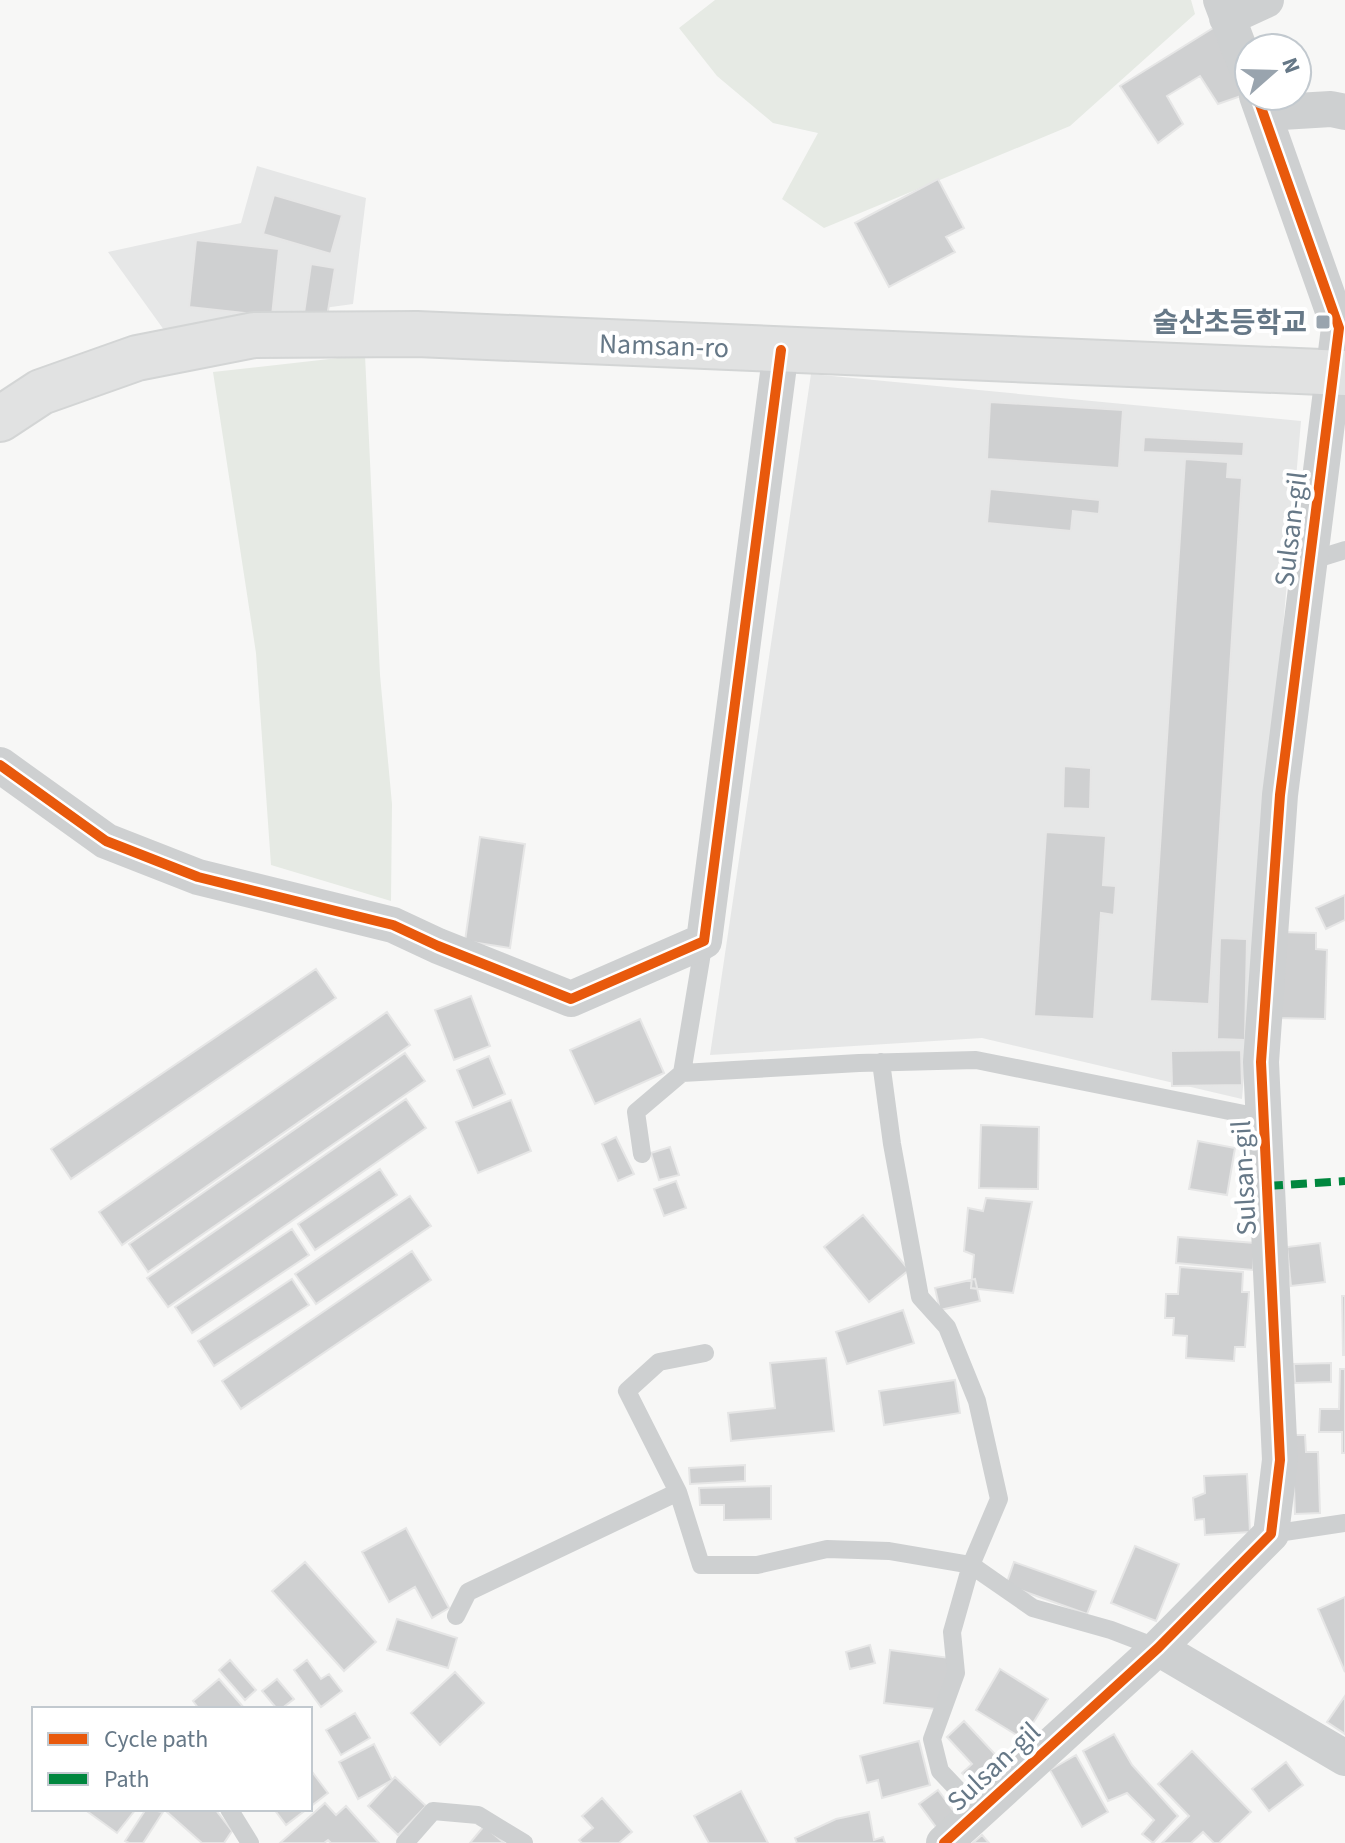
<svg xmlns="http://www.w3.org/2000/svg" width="1345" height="1843" viewBox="0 0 1345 1843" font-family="'Source Sans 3','Noto Sans KR',sans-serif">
  <rect width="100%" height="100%" fill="#f7f7f6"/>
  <path fill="#e6e7e7" d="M257 166 366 198 353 304 164 330 108 252 241 223Z
    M811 374 1301 421 1242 1099 982 1038 710 1055Z"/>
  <path fill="#e6eae4" d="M715 0H1191L1195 14 1070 126 824 228 782 199 818 133 773 123 717 76 679 28Z
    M365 355 380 675 392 804 391 901 271 865 256 653 213 372Z"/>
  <path fill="#cfd0d1" stroke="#e6e6e6" stroke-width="2" d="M1218 25 1244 95 1218 104 1200 76 1167 96 1183 124 1158 143 1120 86Z
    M938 179 964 228 946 237 955 252 889 287 855 223Z
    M274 195 342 215 331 254 263 234Z
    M196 240 279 249 272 316 189 307Z
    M311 264 335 268 327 317 304 313Z
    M990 402 1123 410 1119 468 987 459Z
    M1144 437 1244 442 1243 456 1143 452Z
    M1185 459 1228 462 1227 477 1242 478 1209 1004 1150 1001Z
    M990 489 1100 500 1099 514 1073 511 1071 531 987 523Z
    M1064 766 1091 768 1090 809 1063 808Z
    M1046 832 1106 836 1103 885 1116 886 1114 915 1101 913 1094 1019 1034 1016Z
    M480 837 525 844 510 948 465 941Z
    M1345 895V920L1326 929 1316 908Z
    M1280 932 1316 933V949L1327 950 1325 1019 1277 1018Z
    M1220 938 1247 939 1245 1040 1217 1039Z
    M316 969 336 998 71 1179 51 1149Z
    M471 996 490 1046 454 1060 435 1010Z
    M387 1012 410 1045 122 1245 99 1212Z
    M640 1019 664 1073 595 1104 570 1050Z
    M1241 1050 1242 1085 1172 1086 1171 1051Z
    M405 1053 425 1081 148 1272 129 1244Z
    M489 1056 505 1094 473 1108 457 1070Z
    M406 1099 426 1128 168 1307 147 1278Z
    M511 1100 531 1151 478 1173 456 1122Z
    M981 1125 1039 1127 1038 1189 979 1188Z
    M616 1137 634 1174 618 1181 602 1144Z
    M1198 1141 1235 1148 1227 1195 1189 1189Z
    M670 1147 679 1175 659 1180 651 1153Z
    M380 1169 397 1195 315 1250 298 1224Z
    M676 1181 686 1208 664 1216 654 1189Z
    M410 1196 431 1226 316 1304 295 1274Z
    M986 1198 1032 1202 1013 1293 971 1288 974 1255 964 1251 968 1208 983 1211Z
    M863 1215 909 1270 869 1302 824 1247Z
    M292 1229 309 1255 192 1333 175 1307Z
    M1178 1237 1255 1243 1253 1270 1176 1263Z
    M1320 1243 1325 1282 1291 1286 1287 1247Z
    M412 1251 431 1280 241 1409 222 1381Z
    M1180 1267 1243 1272 1242 1292H1249L1245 1347H1235L1234 1361 1186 1358 1187 1336 1173 1335 1174 1318H1165L1166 1294H1178Z
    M292 1279 309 1305 214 1366 198 1341Z
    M975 1279 980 1301 940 1310 935 1288Z
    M1342 1296H1345V1355H1343Z
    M903 1310 914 1343 847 1364 836 1332Z
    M826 1358 834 1431 731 1441 728 1413 775 1408 770 1363Z
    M1331 1363V1382L1295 1383 1294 1364Z
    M1340 1369H1345V1453H1342V1432H1319L1320 1409H1339Z
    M955 1380 960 1413 884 1425 879 1391Z
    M1292 1435H1305L1306 1452H1318L1320 1513 1295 1514Z
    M745 1465V1481L690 1484 689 1468Z
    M1247 1474 1250 1532 1205 1535 1204 1519 1195 1520 1193 1498 1205 1493 1204 1476Z
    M771 1486V1519L724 1520V1505H700L699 1488Z
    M406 1528 449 1608 432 1618 415 1587 389 1602 362 1552Z
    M1135 1546 1179 1564 1156 1621 1111 1603Z
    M305 1562 376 1642 344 1671 272 1591Z
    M1014 1562 1096 1591 1087 1614 1006 1585Z
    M1345 1597V1672L1318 1609Z
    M397 1619 457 1638 448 1668 387 1650Z
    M870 1645 875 1663 850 1669 846 1652Z
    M890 1650 950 1658 944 1710 884 1703Z
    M230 1660 256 1690 245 1700 219 1670Z
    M307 1660 321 1679 329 1674 342 1691 321 1707 294 1670Z
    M1000 1669 1048 1699 1023 1739 976 1710Z
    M455 1672 484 1703 440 1745 411 1713Z
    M219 1679 245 1709H199L193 1701Z
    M277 1679 294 1699 281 1709H277L262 1691Z
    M1345 1696V1734L1327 1722Z
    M355 1713 370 1738 341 1755 326 1730Z
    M964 1721 1004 1764 977 1789 962 1773 972 1764 947 1737Z
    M1114 1734 1132 1765 1178 1816 1153 1843 1142 1834 1154 1820 1127 1793 1108 1801 1083 1751Z
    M919 1741 930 1785 882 1798 878 1780 867 1783 860 1756Z
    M374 1744 392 1780 358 1799 339 1762Z
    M1192 1751 1251 1812 1219 1843H1214L1203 1832 1191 1843H1162L1189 1816 1158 1784Z
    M1076 1755 1108 1812 1082 1827 1050 1770Z
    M1286 1762 1303 1785 1269 1811 1252 1789Z
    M310 1769 328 1793 310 1807Z
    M395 1777 426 1806 398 1835 368 1806Z
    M938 1790 958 1817 939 1831 919 1804Z
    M741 1791 768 1843H709L694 1816Z
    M602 1798 632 1832 619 1843H582L579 1840 593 1828 582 1816Z
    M325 1803 336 1815 346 1806 379 1843H331L328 1840 324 1843H280Z
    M84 1809H136L117 1833Z
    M146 1809 163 1812 143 1843H129L125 1841Z
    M169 1809H215L232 1831 224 1843H202L167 1812Z
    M274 1809H307L286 1825Z
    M869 1812 874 1840 883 1837 885 1843H797L795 1838 836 1819Z
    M484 1826 504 1843H470Z
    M982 1835 989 1843H973Z"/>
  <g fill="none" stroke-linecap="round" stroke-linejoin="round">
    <defs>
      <path id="secondary" d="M0 419 41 392 137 358 254 335 417 334 1345 373"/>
    </defs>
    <use href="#secondary" stroke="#d3d5d5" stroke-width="48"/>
    <path stroke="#ced0d1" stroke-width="18" d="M1310 561 1345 550
      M881 1062 892 1144 920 1297 947 1327 977 1401 999 1499 971 1565 952 1632 956 1673 932 1739 940 1771 979 1812
      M682 1073 859 1063 976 1060 1264 1118
      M642 1154 636 1112 682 1073 704 941
      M705 1353 659 1362 627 1391 678 1492 701 1565H757L827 1549 889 1551 971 1565 1033 1608 1111 1630 1158 1648
      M1271 1534 1345 1523
      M456 1616 468 1592 678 1492
      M229 1809 250 1843
      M405 1843 433 1811 478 1815 524 1843"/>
    <path stroke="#ced0d1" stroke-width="36" d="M1221 0 1249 74
      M1227 18 1266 0
      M1264 113 1331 109 1345 112
      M0 765 106 841 198 877 393 925 438 946 571 999 704 941 781 350
      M1158 1648 1345 1758
      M944 1843 1158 1648 1271 1534 1280 1460 1261 1062 1280 795 1339 328 1257 96"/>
    <use href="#secondary" stroke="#e1e2e2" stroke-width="44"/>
    <path stroke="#00873e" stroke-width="8" stroke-dasharray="16 8" stroke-linecap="butt" d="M1267 1186 1345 1181"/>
    <defs>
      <path id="cycleway" d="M0 765 106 841 198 877 393 925 438 946 571 999 704 941 781 350
        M944 1843 1158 1648 1271 1534 1280 1460 1261 1062 1280 795 1339 328 1257 96"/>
    </defs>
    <use href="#cycleway" stroke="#fff" stroke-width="15"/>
    <use href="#cycleway" stroke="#e8590c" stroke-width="10"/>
  </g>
  <rect fill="#99a4ae" stroke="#fff" stroke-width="3" x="1315" y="314" width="16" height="16" rx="4"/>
  <g text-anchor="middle" stroke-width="8" stroke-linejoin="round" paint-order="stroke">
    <g font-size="28" font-weight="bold" fill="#667887" stroke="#fff" text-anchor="end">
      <text x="1307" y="332">술산초등학교</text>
    </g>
    <g font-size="28" fill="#667887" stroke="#fff">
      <text transform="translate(664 345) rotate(2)" y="10">Namsan-ro</text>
      <text transform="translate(1290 529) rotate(-83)" y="10">Sulsan-gil</text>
      <text transform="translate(1243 1178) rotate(-93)" y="10">Sulsan-gil</text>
      <text transform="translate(993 1766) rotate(-43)" y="10">Sulsan-gil</text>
    </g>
  </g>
  <rect x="32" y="1707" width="280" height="104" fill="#ffffff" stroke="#c2c9cf" stroke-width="2"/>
  <rect x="48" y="1733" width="40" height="12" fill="#e8590c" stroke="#c2c9cf" stroke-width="2"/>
  <text x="104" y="1747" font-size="24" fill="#667887">Cycle path</text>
  <rect x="48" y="1773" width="40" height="12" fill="#00873e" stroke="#c2c9cf" stroke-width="2"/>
  <text x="104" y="1787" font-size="24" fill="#667887">Path</text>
  <g transform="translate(1273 72) rotate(70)"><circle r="38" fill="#ffffff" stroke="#c2c9cf" stroke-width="2"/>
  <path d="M0-6L14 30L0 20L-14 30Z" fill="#99a4ae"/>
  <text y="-12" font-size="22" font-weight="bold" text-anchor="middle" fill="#667887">N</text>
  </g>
</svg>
